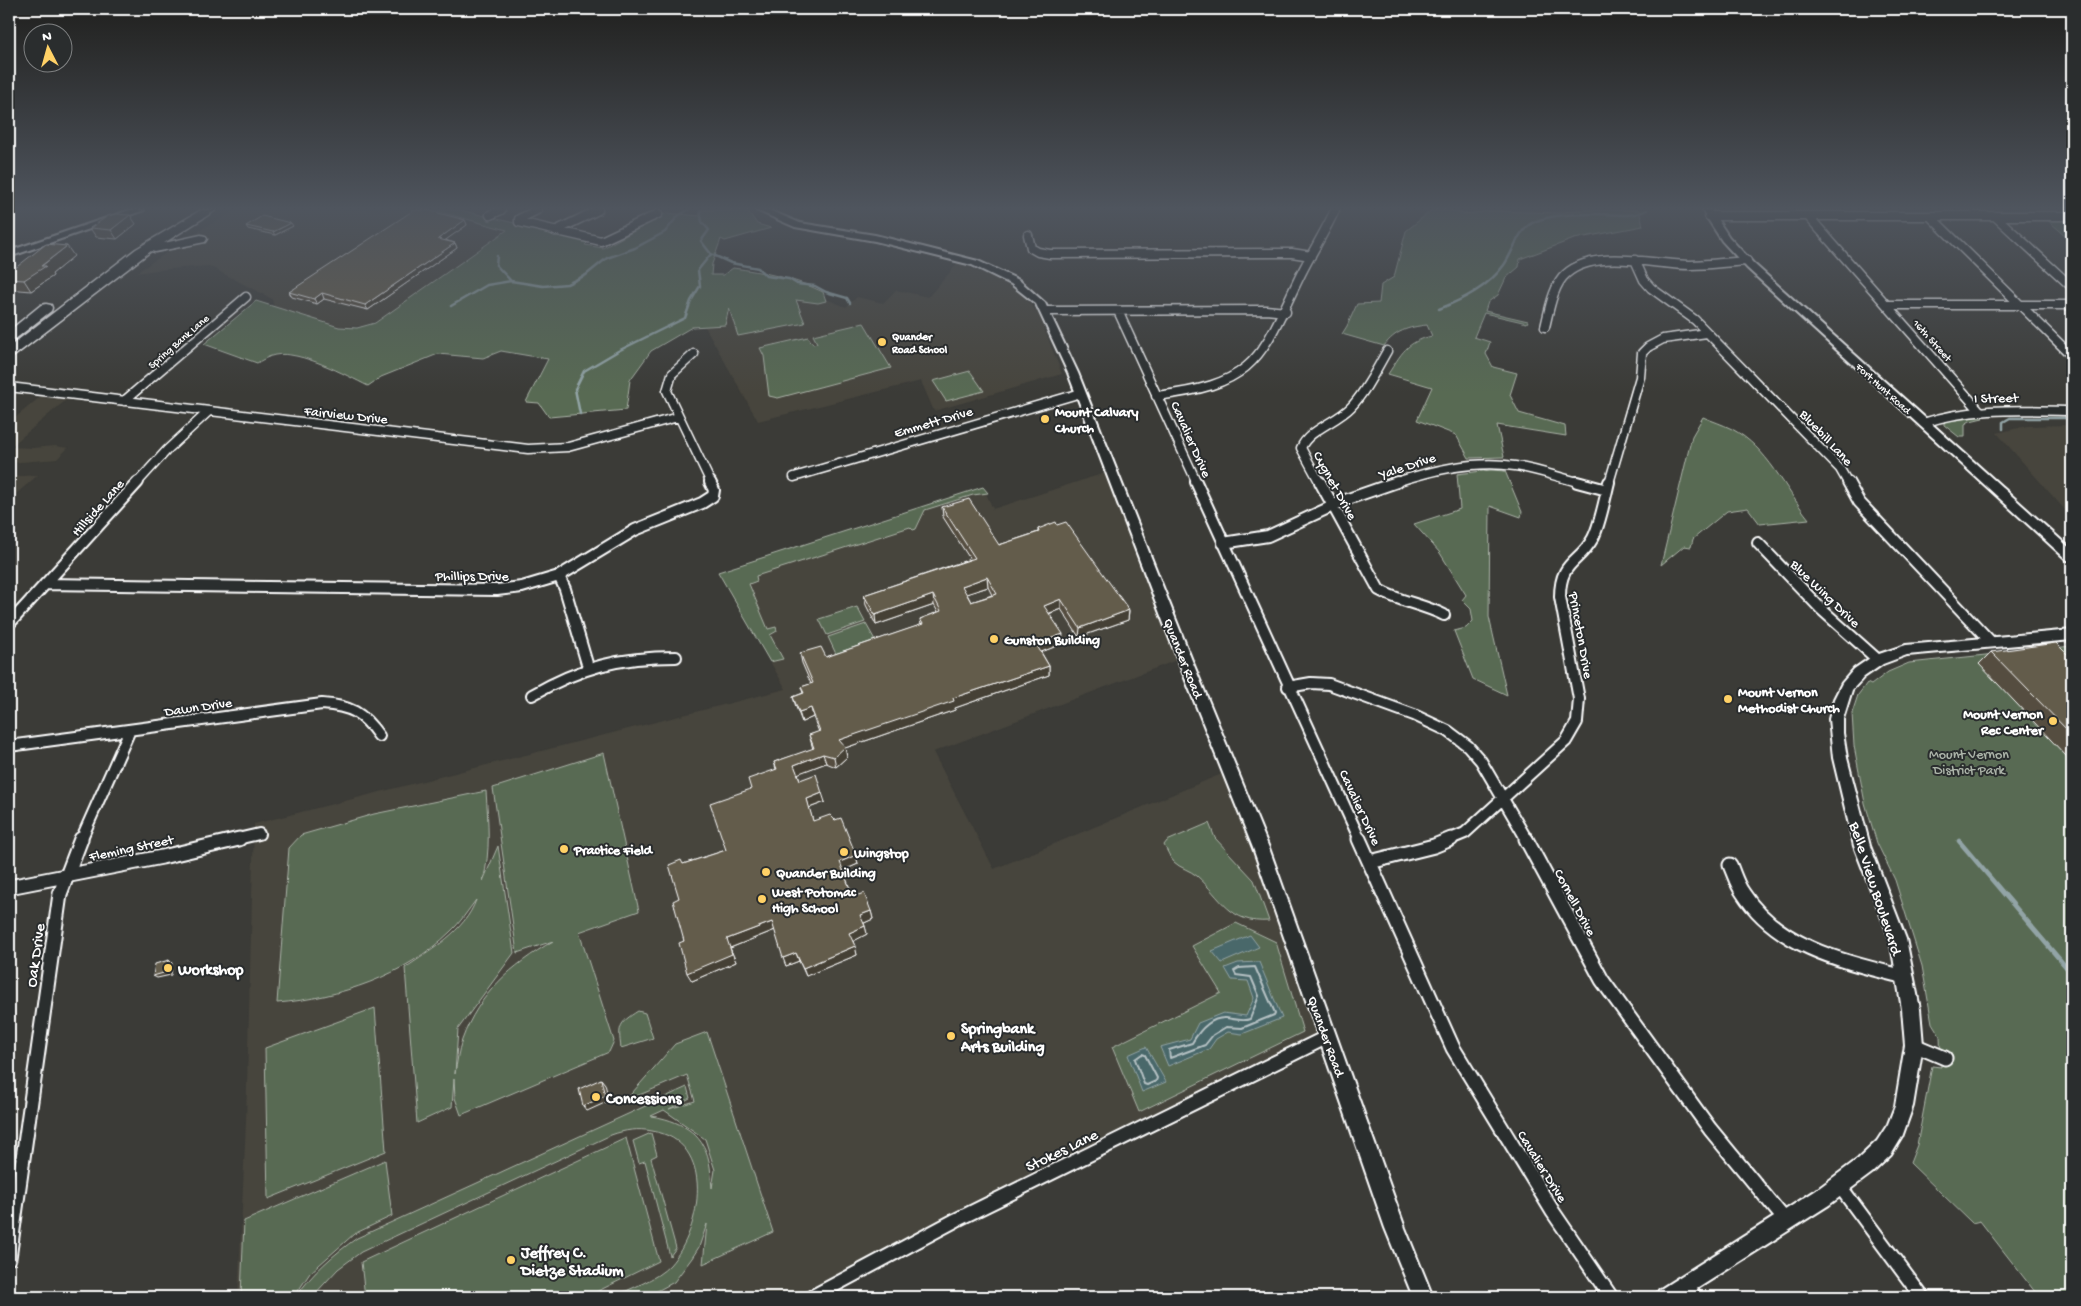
<svg xmlns="http://www.w3.org/2000/svg" width="2081" height="1306" viewBox="0 0 2081 1306" font-family="'Gochi Hand',sans-serif">
  <rect width="100%" height="100%" fill="#3b3b37"/>
  <filter id="ink" filterUnits="userSpaceOnUse"><feTurbulence type="fractalNoise" baseFrequency=".02" numOctaves="2"/><feDisplacementMap in="SourceGraphic" scale="10" xChannelSelector="R" yChannelSelector="G"/><feConvolveMatrix kernelMatrix="1 2 1 2 8 2 1 2 1" color-interpolation-filters="sRGB"/></filter>
  <g filter="url(#ink)">
    <path fill="#47453d" d="M236 210H460L464 213 513 225 393 312 378 321 362 326 343 327 279 310 274 307 272 299 209 266 157 270 136 273 197 232Z
      M958 263 1001 280 1025 297 1039 315 1062 374 934 411 921 381 758 421 694 307 772 277 846 307 857 297 883 303 896 290 928 297Z
      M40 397 66 400 10 447 33 448 55 446 68 448 57 459 9 463V423Z
      M2072 425V518L1997 433 2027 426Z
      M1105 473 1177 660 933 752 994 869 1224 773 1256 853 1319 1036 810 1297H238L246 1121 254 824 786 689 718 572 983 487 993 509Z
      M38 475 9 500V477Z"/>
    <path fill="#586a53" stroke="#acb4a9" fill-rule="evenodd" d="M433 210H460L589 241 585 245 603 248 667 213 701 216 702 210H747L757 224 771 228 725 241 721 239 712 264 711 275H723L733 268C764 272 794 278 823 292L826 301 818 303 796 300 805 323 738 336 729 308 725 325 692 327 651 351 630 380 626 410 549 417 539 403 526 402 548 359 501 351 483 358 438 354 381 377 368 386C346 375 300 350 275 355 269 356 262 360 257 363L204 344 256 301 339 327 357 328 375 323 507 230Z
      M1432 210H1450L1464 214 1493 211 1559 213 1577 210H1639L1643 226 1574 239 1520 259 1519 267 1506 278 1498 295 1488 302 1485 311 1528 321 1527 323 1484 313 1474 337 1490 342 1486 354 1493 367 1517 373 1510 395 1519 413 1565 426 1566 436 1497 425 1504 457 1469 458 1456 435 1417 420 1432 387 1388 374C1402 353 1406 342 1432 336L1427 325C1408 327 1395 331 1384 346L1342 334 1347 326 1357 304 1379 303 1381 285 1394 277 1406 231Z
      M2046 219H2072V241Z
      M864 323 891 368 778 398 769 396 764 356 760 348 808 337 813 344 817 343 813 335Z
      M970 371 984 391 946 401 933 381Z
      M1979 414 1983 418 1970 421 1965 424V437H1959L1944 425V422L1947 418Z
      M1703 417C1712 421 1722 424 1732 429 1768 448 1784 488 1809 519L1760 524 1748 508 1727 511 1693 539 1691 547 1684 546 1661 565 1692 436Z
      M1491 470 1505 471 1522 512 1521 517 1490 506 1489 617 1507 695 1473 679 1454 631 1466 628 1473 621 1471 609 1462 600 1466 595 1440 553 1414 524 1460 509 1457 474Z
      M983 487 988 493 973 495 925 510 916 529 913 530 910 527 756 576 757 581 749 584 768 629 776 627 777 631 770 635 783 659 770 662 718 572Z
      M857 607 865 622 827 635 819 619Z
      M866 624 875 640 836 654 828 637Z
      M2072 646V1297H2039L1980 1221 1972 1223 1910 1163 1917 1145 1932 1066 1941 1067 1940 1036 1932 1023 1922 966 1895 880 1877 843 1865 803 1854 746 1852 713 1858 695 1867 683 1871 685 1888 672 1909 663Z
      M604 753 639 911 579 932 614 1041 609 1052 461 1115 455 1098 454 1079 452 1107 417 1123 405 968C431 950 465 931 476 900 468 910 461 922 450 932 405 976 339 998 277 1003L289 848 301 835 374 814 486 791C488 822 491 851 483 881L498 846 514 953 458 1029 455 1074C457 1063 458 1051 462 1040 479 993 511 966 553 941L517 953 493 788Z
      M1209 823 1215 838 1254 880 1269 921C1229 924 1222 898 1197 876 1190 870 1180 868 1174 862 1170 858 1167 850 1164 845L1167 841Z
      M1236 923 1276 942 1303 1032 1139 1112 1112 1047 1221 993 1192 946Z
      M375 1008 386 1151 268 1199 265 1048Z
      M638 1011 645 1013 653 1038 621 1048C618 1026 619 1023 638 1011Z
      M707 1032 773 1232 703 1264 707 1224 699 1247 692 1258 674 1282 646 1297H613C631 1288 656 1280 670 1265 702 1229 717 1141 652 1131 638 1128 625 1130 611 1135L361 1252 338 1269 312 1297H296C312 1273 334 1254 357 1238L687 1087 690 1098 669 1109 695 1101 687 1075 625 1101 675 1044ZM664 1110 705 1139 715 1170 712 1188C711 1180 711 1170 709 1161 703 1132 678 1120 651 1116Z
      M651 1133 657 1155 651 1158 676 1248 670 1256 645 1161 639 1163 633 1141Z
      M626 1138 659 1261 586 1297H365L361 1262Z
      M385 1160 392 1216 354 1234 310 1273 294 1297H241L244 1221Z"/>
    <path fill="#49676b" stroke="#92a4a6" d="M1250 935 1259 947 1222 963 1212 951Z
      M1259 962 1282 1018 1242 1034 1228 1032 1216 1039 1209 1049 1168 1066 1160 1047 1190 1039 1198 1023 1223 1013 1246 1016 1254 998 1248 981 1232 980 1225 968 1238 963Z
      M1146 1047 1166 1082 1142 1092 1128 1055Z"/>
    <g fill="none" stroke-linecap="round" stroke-linejoin="round">
      <path stroke="#b6c2c4" stroke-width="2" d="M1255 967 1275 1013 1274 1015 1242 1028 1226 1027 1213 1035 1205 1045 1170 1058 1169 1050 1192 1043C1199 1031 1210 1017 1226 1018 1234 1019 1242 1022 1250 1019L1259 996 1251 977 1236 975 1234 971 1239 968Z
        M1142 1054 1145 1055 1157 1078 1156 1081 1147 1085 1144 1084 1135 1059Z"/>
      <path stroke="#92a4a6" stroke-width="2.5" d="M711 254 731 263 758 268 766 276 789 279 797 284 815 286 826 292 847 298 850 303
        M497 256 496 265 511 281 543 286 567 284 586 275 607 258 635 248 665 232 678 216 688 210
        M451 306 487 285 511 281
        M1439 309C1464 299 1488 287 1504 265 1514 251 1518 229 1534 222 1552 214 1579 214 1598 214 1616 214 1631 218 1647 210
        M580 414 575 389 584 371 618 351 685 318 691 301 700 286 698 270 711 254 701 241 709 230 702 222 700 210
        M2003 429V422L2010 418H2072"/>
      <path stroke="#92a4a6" stroke-width="4.5" d="M1959 841 2072 974"/>
      <defs>
        <path id="street-far2" d="M537 210 519 219V222L601 241 658 214
          M490 215 501 210
          M1709 216H2072
          M1808 216 1980 411
          M1930 216 2072 356
          M1995 216 2072 287
          M555 231 598 210
          M1028 235 1031 248 1038 252 1050 254 1292 253 1311 256
          M1635 260 1644 280 1651 288 1695 320 1840 469 1848 483
          M1887 305H2072
          M1045 311 1266 310 1286 312
          M1118 311 1197 483
          M1545 327C1549 311 1553 285 1566 274 1595 248 1654 265 1690 265 1709 265 1728 262 1747 261
          M694 354 672 374 667 391 711 483
          M9 387 528 449 568 447 678 417
          M1156 396C1258 384 1260 358 1301 274 1312 252 1325 232 1335 210
          M124 401 246 297
          M1923 423C1972 407 2021 410 2072 411
          M794 477 1081 393
          M137 483 167 450 208 412
          M1320 483 1301 448C1308 430 1337 422 1351 407 1366 391 1376 370 1387 351
          M1393 483C1433 470 1473 460 1515 466 1537 469 1560 478 1582 483
          M1609 483 1640 377 1642 353 1648 347 1663 339 1707 333"/>
        <path id="street-far1" d="M1196 482 1360 840
          M1320 482 1379 590C1400 602 1422 604 1444 615
          M1577 482 1607 490
          M1848 482 1859 502 1991 642
          M1223 543 1268 536 1348 499 1397 482
          M1758 543 1821 609 1878 660
          M559 576 565 589 588 667
          M45 584 497 590 522 587 559 576 635 530 702 503 713 496 714 490 710 482
          M9 624 138 482
          M1288 687 1311 683 1329 684 1414 715 1448 731 1468 746 1481 761 1527 840
          M532 695C581 667 620 657 676 657
          M9 746 322 704C351 706 362 712 379 736
          M81 840 130 730
          M233 840 259 834
          M1448 840 1465 833 1566 741 1577 722 1579 699 1560 597C1560 560 1579 564 1593 538 1600 525 1605 498 1609 482"/>
        <path id="street" d="M1359 839 1453 1048 1553 1212 1611 1297
          M1526 839 1602 980 1710 1129 1785 1220
          M1370 862 1434 846 1451 839
          M1730 865C1734 874 1737 885 1743 893 1778 948 1846 962 1905 977
          M9 887 162 857 239 839
          M1914 1045 1945 1058
          M1839 1185 1922 1297
          M9 1258 60 894 81 839
          M1685 1285 1695 1297
          M812 1297 956 1220 1327 1037"/>
        <path id="secondary" d="M130 210H144L9 257V251Z
          M756 210H769L800 223 875 235 978 261 1019 280 1045 303 1078 373 1193 663 1269 848 1405 1228 1433 1297H1413L1385 1228 1253 848 1179 663 1068 373 1036 304 1011 284 972 265 875 241 795 227Z
          M1702 210H1711L1729 237 1754 264 2072 550V561L2067 560 1747 268 1722 241Z
          M2072 630V640L1907 655 1883 664 1864 677 1852 690 1843 719V733L1847 758 1870 846 1906 939 1920 1009 1923 1045 1913 1106 1902 1137 1891 1155 1872 1173 1829 1205 1684 1297H1656L1659 1290 1815 1191 1858 1159 1877 1141 1888 1124 1895 1106 1905 1045 1902 1009 1890 939 1854 846 1833 758 1829 719 1834 699 1842 683 1854 669 1873 656 1906 645Z"/>
        <path id="highway" d="M201 210H216L164 243 201 235 205 236 207 239 205 242 155 252 151 251 14 356 9 357V347L136 249Z
          M46 304 51 305 52 308 51 311 14 340 9 341V331L41 305Z"/>
      </defs>
      <use href="#street-far2" stroke="#fff" stroke-width="11"/>
      <use href="#street-far1" stroke="#fff" stroke-width="14"/>
      <use href="#street" stroke="#fff" stroke-width="17"/>
      <use href="#secondary" stroke="#fff" stroke-width="4"/>
      <use href="#highway" stroke="#fff" stroke-width="3"/>
      <use href="#street-far2" stroke="#2a2d2e" stroke-width="8"/>
      <use href="#street-far1" stroke="#2a2d2e" stroke-width="10"/>
      <use href="#street" stroke="#2a2d2e" stroke-width="13"/>
      <use href="#secondary" fill="#2a2d2e" fill-rule="evenodd"/>
      <use href="#highway" fill="#2a2d2e" fill-rule="evenodd"/>
    </g>
    <path fill="#554e40" stroke="#fff" fill-rule="evenodd" d="M130 215 136 224 117 239 96 237 90 228Z
      M465 220 467 225 445 240 455 243 457 248 368 310 324 299 317 304 292 297 289 292Z
      M246 226H293L275 235 248 229Z
      M74 256 52 274 53 276 31 291 9 289V273Z
      M942 507 999 545 1038 532V529L1057 525 1129 610 1128 620 1079 637 1061 609 1049 614 1062 644 1041 652 1049 666V675L955 708V710L845 748 847 757 836 767 826 763 798 773 800 780 825 802 809 808 813 821 856 855 858 864 843 870 853 897 871 911 873 919 864 923 867 934 853 941 857 955 806 976 799 961 786 966 775 930 730 948 736 962 692 981 684 941 679 898 683 864 726 850 751 789 776 769 774 762 813 749 809 735 819 732 813 717 802 722 796 707 793 697 803 693 801 687 811 684 802 663 800 653 826 657 921 625 920 619 938 612 934 605 876 625 866 605 864 595 970 559 943 517ZM988 587 992 595 971 602 967 594Z
      M1991 652 2072 659V759L2071 757 2068 758 1979 664Z"/>
    <path fill="#454034" stroke="#fff" d="M130 215 136 224 117 239 111 230Z
      M465 220 467 225 440 244 438 239Z
      M291 223 293 226 275 235 273 232Z
      M455 243 457 248 368 310 365 305Z
      M67 246 74 256 52 274 53 276 31 291 24 280Z
      M322 293 324 299 317 304 314 299Z
      M987 577 988 587 963 595 962 586Z
      M933 595 934 605 876 625 875 615Z
      M1061 599V609L1044 615V606Z
      M1129 610 1128 620 1079 637 1080 628Z
      M1063 634 1062 644 1036 654V644Z
      M1049 666V675L955 708V710L845 748 847 757 836 767 834 757 839 740 953 698Z
      M811 708 813 717 802 722 799 712Z
      M823 754 826 763 797 774 794 765Z
      M822 793 825 802 809 808 807 799Z
      M856 855 858 864 842 871 840 862Z
      M871 911 873 919 862 924 860 915Z
      M772 922 775 930 730 948 736 962 692 981 687 973 727 939Z
      M865 926 867 934 852 942 849 933Z
      M855 946 857 955 806 976 803 968Z
      M796 953 799 961 786 966 783 958Z
      M169 960 172 963 171 975 157 978 153 976Z
      M601 1079 605 1084 609 1101 587 1111 583 1106Z"/>
    <path fill="#635b4b" stroke="#fff" fill-rule="evenodd" d="M414 210H427L465 220 438 239 455 243 365 305 322 293 314 299 289 292Z
      M116 214 130 215 111 230 90 228 108 216Z
      M262 216 291 223 273 232 246 226Z
      M46 244 67 246 41 266H46L24 280 9 279V273Z
      M969 499 999 545 1039 532 1038 529 1056 522 1057 525 1066 522 1129 610 1080 628 1061 599 1044 606 1063 634 1036 644 1049 666 953 698 954 701 839 740 845 747 834 757 823 754 794 765 800 780 816 774 822 793 807 799 813 821 830 815 835 820 841 818 856 855 840 862 853 897 864 893 871 911 860 915 865 926 849 933 855 946 803 968 796 953 783 958 772 922 727 939 732 954 687 973 679 943 684 941 673 901 679 898 669 865 681 860 683 864 726 850 710 803 751 789 748 779 777 769 774 762 814 748 809 735 820 731 811 708 799 712 793 697 804 693 801 687 813 683 800 653 821 647 826 657 923 624 920 619 941 611 933 595 875 615 864 595 975 558 942 507ZM987 577 997 594 971 602 962 586Z
      M2056 643 2072 659V735L1991 652Z
      M169 960 167 972 153 976 155 964Z
      M601 1079 605 1096 583 1106 579 1089Z"/>
  </g>
  <linearGradient id="sky" x2="0" y2="1"><stop stop-color="#20201e"/><stop offset="0.53" stop-color="#4f555e"/><stop offset="1" stop-color="#4f555e" stop-opacity="0"/></linearGradient>
  <rect width="2081" height="393" fill="url(#sky)"/>
  <g fill="#ffd166" stroke="#2a2d2e" stroke-width="2">
    <circle cx="882" cy="342" r="5"/>
    <circle cx="1045" cy="419" r="5"/>
    <circle cx="994" cy="639" r="5"/>
    <circle cx="1728" cy="699" r="5"/>
    <circle cx="2053" cy="721" r="5"/>
    <circle cx="564" cy="849" r="5"/>
    <circle cx="844" cy="852" r="5"/>
    <circle cx="766" cy="872" r="5"/>
    <circle cx="762" cy="899" r="5"/>
    <circle cx="168" cy="968" r="5"/>
    <circle cx="951" cy="1036" r="5"/>
    <circle cx="596" cy="1097" r="5"/>
    <circle cx="511" cy="1260" r="5"/>
  </g>
  <g text-anchor="middle" stroke-width="4" stroke-linejoin="round" paint-order="stroke">
    <g font-size="11" font-weight="bold" fill="#fff" stroke="#2a2d2e" text-anchor="start">
      <text x="892" y="340">Quander<tspan x="892" dy="13">Road School</tspan></text>
    </g>
    <g font-size="11" fill="#fff" stroke="#2a2d2e">
      <text transform="translate(1933 340) rotate(48)" y="4">16th Street</text>
      <text transform="translate(178 341) rotate(-41)" y="4">Spring Bank Lane</text>
      <text transform="translate(1884 388) rotate(42)" y="4">Fort Hunt Road</text>
    </g>
    <g font-size="14" fill="#fff" stroke="#2a2d2e">
      <text transform="translate(1996 397) rotate(-1)" y="5">I Street</text>
      <text transform="translate(346 414) rotate(6)" y="5">Fairview Drive</text>
      <text transform="translate(933 421) rotate(-16)" y="5">Emmett Drive</text>
      <text transform="translate(1827 437) rotate(47)" y="5">Bluebill Lane</text>
      <text transform="translate(1192 439) rotate(66)" y="5">Cavalier Drive</text>
      <text transform="translate(1407 465) rotate(-18)" y="5">Yale Drive</text>
      <text transform="translate(1336 485) rotate(61)" y="5">Cygnet Drive</text>
      <text transform="translate(97 507) rotate(-48)" y="5">Hillside Lane</text>
      <text x="472" y="580">Phillips Drive</text>
      <text transform="translate(1826 593) rotate(44)" y="5">Blue Wing Drive</text>
      <text transform="translate(1582 635) rotate(80)" y="5">Princeton Drive</text>
      <text transform="translate(1184 658) rotate(68)" y="5">Quander Road</text>
      <text transform="translate(198 706) rotate(-8)" y="5">Dawn Drive</text>
      <text transform="translate(1361 807) rotate(65)" y="5">Cavalier Drive</text>
      <text transform="translate(131 847) rotate(-12)" y="5">Fleming Street</text>
      <text transform="translate(1576 902) rotate(62)" y="5">Cornell Drive</text>
      <text transform="translate(1327 1036) rotate(70)" y="5">Quander Road</text>
      <text transform="translate(1543 1166) rotate(58)" y="5">Cavalier Drive</text>
    </g>
    <g font-size="14" font-weight="bold" fill="#fff" stroke="#2a2d2e" text-anchor="start">
      <text x="1055" y="416">Mount Calvary<tspan x="1055" dy="16">Church</tspan></text>
      <text x="1004" y="644">Gunston Building</text>
      <text x="1738" y="696">Mount Vernon<tspan x="1738" dy="16">Methodist Church</tspan></text>
      <text x="2043" y="718" text-anchor="end">Mount Vernon<tspan x="2043" dy="16">Rec Center</tspan></text>
      <text x="574" y="854">Practice Field</text>
      <text x="854" y="857">Wingstop</text>
      <text x="776" y="877">Quander Building</text>
      <text x="772" y="896">West Potomac<tspan x="772" dy="16">High School</tspan></text>
    </g>
    <g font-size="14" fill="#acb4a9" stroke="#2a2d2e">
      <text x="1969" y="758">Mount Vernon<tspan x="1969" dy="16">District Park</tspan></text>
    </g>
    <g font-size="16" fill="#fff" stroke="#2a2d2e">
      <text transform="translate(1877 888) rotate(72)" y="6">Belle View Boulevard</text>
      <text transform="translate(34 955) rotate(-82)" y="6">Oak Drive</text>
      <text transform="translate(1061 1149) rotate(-26)" y="6">Stokes Lane</text>
    </g>
    <g font-size="16" font-weight="bold" fill="#fff" stroke="#2a2d2e" text-anchor="start">
      <text x="178" y="974">Workshop</text>
      <text x="961" y="1033">Springbank<tspan x="961" dy="18">Arts Building</tspan></text>
      <text x="606" y="1103">Concessions</text>
      <text x="521" y="1257">Jeffrey C.<tspan x="521" dy="18">Dietze Stadium</tspan></text>
    </g>
  </g>
  <rect width="2081" height="1306" fill="none" stroke="#2a2d2e" stroke-width="30"/>
  <rect x="15" y="15" width="2051" height="1276" fill="none" stroke="#fff" stroke-width="2" filter="url(#ink)"/>
  <g transform="translate(48 48) rotate(354)"><circle r="24" fill="#2a2d2e" stroke="#7f8182"/>
  <path d="M0-4L9 19L0 12L-9 19Z" fill="#ffd166"/>
  <text y="-8" font-size="14" font-weight="bold" text-anchor="middle" fill="#ffffff">N</text>
  </g>
</svg>
